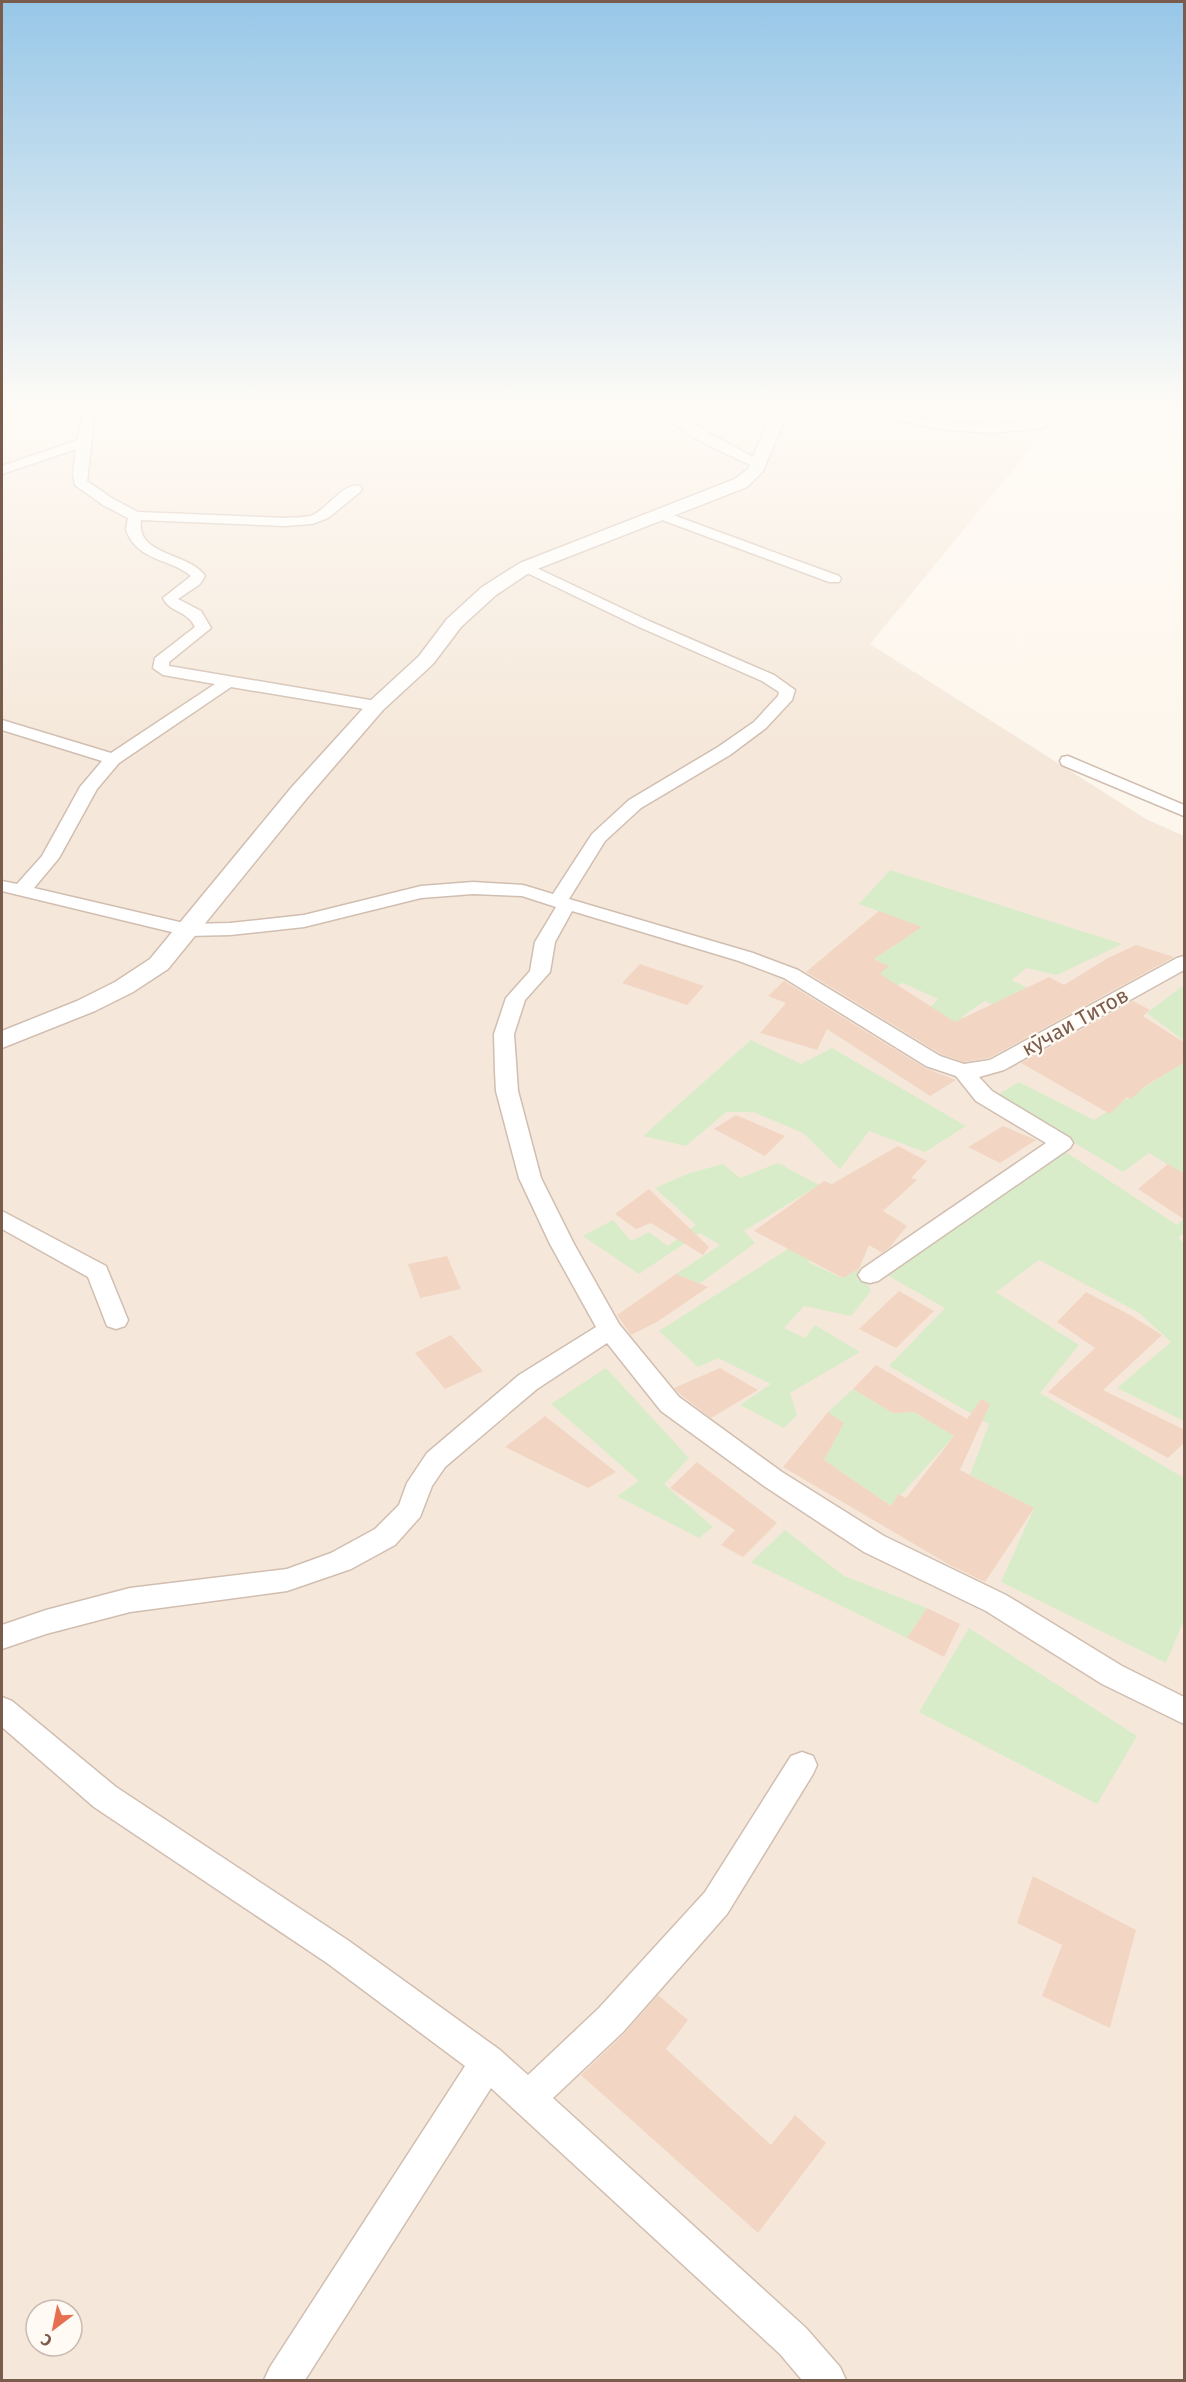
<svg xmlns="http://www.w3.org/2000/svg" width="1186" height="2382" viewBox="0 0 1186 2382" font-family="'Fira Sans',sans-serif">
  <rect width="100%" height="100%" fill="#fdf6ec"/>
  <path fill="#f5e8da" fill-rule="evenodd" d="M2 410H1062L870 644 1146 819 1184 836V2380H2ZM36 2310H72V2346H36Z"/>
  <path fill="#d8ecc9" d="M890 870 1122 944 1057 975 1026 968 1012 980 1031 990 1015 1015 985 1001 961 1017 995 1034 914 1024 938 999 903 983 885 990 869 983 888 966 874 959 921 927 859 904Z
    M1184 985V1041L1147 1013Z
    M751 1040 801 1064 832 1048 966 1126 925 1152 869 1131 840 1169 803 1133 753 1112H726L686 1146 643 1136Z
    M1184 1062V1174L1149 1153 1123 1172 996 1096 1019 1082 1094 1120Z
    M1064 1151 1177 1225 1184 1218V1233L1178 1238 1184 1243V1421L1117 1388 1171 1342 1138 1312 1039 1260 996 1292 1079 1345 1040 1393 1184 1478V1620L1166 1663 1001 1582 1034 1508 970 1475 989 1424 889 1366 945 1308 887 1275Z
    M778 1163 819 1185 744 1231 755 1243 699 1284 676 1274 720 1245 700 1233 639 1274 583 1236 613 1220 631 1241 649 1232 668 1246 696 1225 655 1188 690 1173 723 1164 740 1178Z
    M851 1203 832 1249 808 1262 842 1278 860 1269 871 1291 851 1316 804 1306 784 1328 805 1338 815 1325 860 1352 790 1393 797 1415 784 1428 740 1405 771 1384 718 1358 698 1367 659 1331 788 1249Z
    M606 1368 689 1458 664 1484 713 1527 699 1538 617 1496 639 1481 551 1404Z
    M853 1389 893 1413 914 1412 954 1436 891 1506 824 1460 843 1423 828 1412Z
    M785 1530 844 1576 927 1608 907 1638 751 1562Z
    M969 1628 1137 1736 1097 1804 919 1712Z"/>
  <path fill="#f3d5c3" d="M879 911 922 927 874 959 889 966 880 974 955 1022 1049 977 1064 985 1108 958 1136 945 1174 957 989 1058 964 1062 941 1054 806 972Z
    M640 964 704 986 687 1005 622 983Z
    M784 981 925 1068 956 1080 930 1096 827 1029 817 1050 760 1033 786 1003 768 996Z
    M1133 1001 1150 1010 1143 1016 1185 1043V1062L1144 1087 1131 1099 1127 1097 1110 1114 1021 1063Z
    M736 1115 785 1136 765 1156 714 1129Z
    M1003 1126 1036 1140 1000 1163 968 1147Z
    M898 1146 927 1161 911 1178 917 1180 883 1211 907 1226 890 1247 882 1253 869 1245 859 1269 843 1278 754 1231 824 1181 832 1184Z
    M1168 1164 1185 1174V1220L1138 1189Z
    M649 1189 709 1247 703 1255 651 1223 636 1229 615 1214Z
    M447 1256 461 1289 420 1298 408 1264Z
    M676 1274 708 1287 657 1322 631 1335 617 1315Z
    M899 1291 934 1311 896 1348 859 1329Z
    M1086 1292 1130 1315 1162 1335 1103 1390 1185 1430V1442L1168 1458 1048 1392 1095 1348 1057 1322Z
    M451 1335 483 1371 445 1389 415 1353Z
    M876 1365 967 1419 981 1399 990 1404 960 1470 1034 1508 985 1582 948 1564 783 1467 828 1412 844 1423 824 1460 891 1506 898 1494 906 1498 954 1436 914 1412 893 1413 853 1389Z
    M720 1368 758 1390 711 1418 681 1395 674 1388Z
    M545 1416 616 1472 588 1488 505 1447Z
    M697 1462 777 1523 743 1557 721 1545 735 1530 670 1488Z
    M927 1608 960 1624 944 1657 907 1638Z
    M1033 1876 1136 1930 1110 2028 1042 1996 1062 1945 1017 1923Z
    M658 1995 688 2020 666 2049 771 2145 795 2115 826 2143 758 2233 581 2075 625 2033Z"/>
  <g fill="none" stroke-linecap="round" stroke-linejoin="round">
    <defs>
      <path id="minor" d="M21 410H53L47 414 2 420V412Z
        M83 410H95L87 481 113 499 138 512 285 518C293 517 302 518 310 516 327 511 342 482 360 486L362 489 360 492 328 518 312 524 285 526 141 520C135 556 191 553 205 576L200 584 178 599 201 611 211 628 169 662V666L376 701 384 706 376 711 231 687 119 763 97 789 59 858 34 888 188 924 230 923 304 915 421 886 473 882 523 885 553 894 592 834 629 800 718 747 754 722 778 696 779 692 762 681 639 627 521 570 519 567 521 564 526 563 649 621 774 675 795 690 792 700 766 728 730 755 641 808 605 841 569 899 753 953 798 970 940 1056 964 1064 990 1060 1177 958 1184 956V970L1004 1070 979 1077 992 1091 1070 1138 1073 1143 1070 1148 878 1281 870 1283 862 1281 858 1275 862 1269 1046 1143 976 1101 956 1076 926 1066 784 978 739 961 572 911 555 942 550 972 525 1000 514 1034 518 1091 541 1178 574 1244 619 1324 679 1397 782 1472 884 1536 1006 1595 1122 1666 1184 1697V1724L1102 1684 986 1611 864 1552 764 1486 661 1411 607 1343 537 1389 445 1467 432 1486 420 1517 395 1545 351 1569 287 1591 130 1612 46 1634 2 1649V1625L46 1610 130 1588 287 1569 331 1553 375 1529 399 1505 407 1483 427 1453 519 1375 596 1327 550 1244 519 1178 496 1091 495 1072 494 1034 506 998 530 971 535 942 556 907 522 896 473 894 421 898 304 927 230 935 188 936 2 891V881L17 884 42 856 80 787 102 761 2 730V720L111 753 215 684 163 675 153 668 155 658 195 627C187 610 170 613 163 598L191 576C170 558 138 562 126 530L128 518 103 505 75 485 73 473 76 449 2 474V466L78 440Z
        M193 410H301L295 414H199Z
        M660 410H673L703 430 764 463 758 467 753 466C723 452 682 436 660 410Z
        M854 410C879 408 903 416 928 420 964 426 1000 426 1036 422L1043 418 1049 410H1061L1051 424 1043 428 992 433 948 430 860 414Z
        M662 511 839 576 841 579 839 582H829L657 518 655 515Z
        M1068 756 1184 805V816L1062 765 1060 761 1062 757Z
        M2 1211 106 1266 128 1320 125 1326 116 1329 107 1326 88 1277 2 1229Z
        M2 1697 12 1701 116 1787 349 1941 500 2050 528 2075 599 2008 705 1892 791 1756 802 1752 813 1756 817 1765 813 1774 727 1914 623 2032 553 2098 806 2328 840 2367 846 2380H802L780 2354 491 2088 305 2380H264L270 2367 465 2066 327 1963 94 1807 2 1727Z"/>
      <path id="tertiary" d="M776 410H792L785 418 763 471 747 487 532 571 496 595 461 627 433 664 383 710 307 798 168 969 133 992 95 1011 2 1048V1031L77 1001 115 982 150 959 291 788 369 702 419 656 447 619 482 587 520 563 735 479 748 469 770 417Z"/>
    </defs>
    <use href="#minor" stroke="#d1beb0" stroke-width="3"/>
    <use href="#tertiary" stroke="#d1beb0" stroke-width="3"/>
    <use href="#minor" fill="#fff" fill-rule="evenodd"/>
    <use href="#tertiary" fill="#fff" fill-rule="evenodd"/>
  </g>
  <linearGradient id="sky" x2="0" y2="1"><stop stop-color="#97c7e8"/><stop offset="0.55" stop-color="#fefbf6"/><stop offset="1" stop-color="#fefbf6" stop-opacity="0"/></linearGradient>
  <rect width="1186" height="743" fill="url(#sky)"/>
  <g text-anchor="middle" stroke-width="4.5" stroke-linejoin="round" paint-order="stroke">
    <g font-size="21" fill="#7a5c4d" stroke="#fffaf3">
      <text transform="translate(1075 1022) rotate(-29)" y="7">кӯчаи Титов</text>
    </g>
  </g>
  <rect width="1186" height="2382" fill="none" stroke="#7a5c4d" stroke-width="6"/>
  <g transform="translate(54 2328) rotate(212)"><circle r="28" fill="#fffaf3" stroke="#cabbb1" stroke-width="1.5"/>
  <path d="M0-4.5L10 22L0 15L-10 22Z" fill="#e76f51"/>
  <text y="-9" font-size="16" font-weight="bold" text-anchor="middle" fill="#7a5c4d">С</text>
  </g>
</svg>
